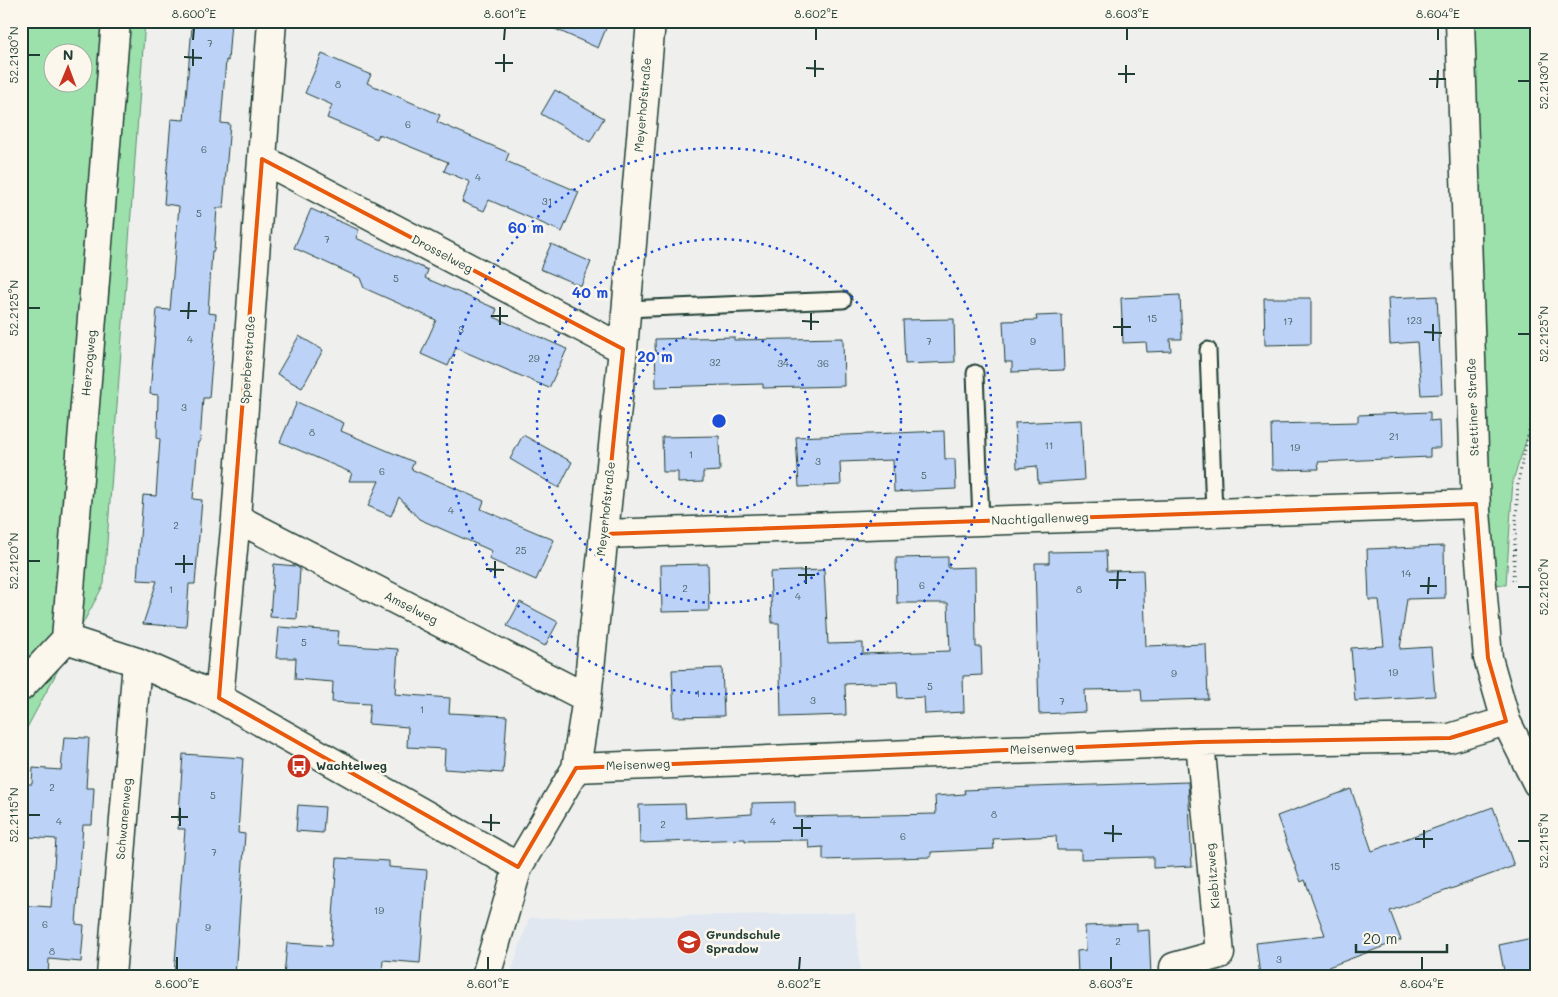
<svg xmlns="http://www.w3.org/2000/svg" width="1558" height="997" viewBox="0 0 1558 997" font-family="Mali,sans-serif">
  <rect width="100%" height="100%" fill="#eff0ee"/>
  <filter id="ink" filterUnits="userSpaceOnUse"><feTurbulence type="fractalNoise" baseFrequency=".02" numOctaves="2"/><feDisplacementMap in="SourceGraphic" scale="10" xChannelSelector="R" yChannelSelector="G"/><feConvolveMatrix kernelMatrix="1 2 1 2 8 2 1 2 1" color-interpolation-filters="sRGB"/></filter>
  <g filter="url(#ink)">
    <path fill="#e0e7f1" d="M855 913 861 976H510L529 918Z"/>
    <path fill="#9ce0ab" stroke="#5e8e70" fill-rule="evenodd" d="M21 21H145L104 584 21 739ZM52 52H82V82H52Z
      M1467 21H1537V409L1513 480 1506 585 1488 584Z"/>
    <path fill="#bdd2f7" stroke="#1f3d34" d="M195 21H231L228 61 226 60 221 123 230 124 223 208H217L214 251H212L208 313 216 314 215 327 209 398H203L200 442H198L193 499 202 500 195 584H189L186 627 143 624 157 581 137 580 143 495 156 496 158 467 160 439 157 438 158 395 150 394 157 309 170 310 179 206 164 204 171 119 184 120 192 27H195Z
      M537 21H609L598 48Z
      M322 54 371 75 367 83 440 115 437 122 509 153 506 161 579 192 562 232 489 200 484 211 462 202 470 182 444 171 448 162 379 134 377 139 327 118 332 105 305 93Z
      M555 90 604 118 590 142 541 114Z
      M311 209 359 230 356 238 428 270 425 278 497 309 494 317 567 349 549 388 456 348 448 366 421 354 436 320 364 288 360 278 294 248Z
      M551 244 591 262 581 286 540 269Z
      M1180 295 1182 339H1170L1171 351 1147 352 1146 342 1123 343 1121 298Z
      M1437 296 1442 394 1421 395 1417 342 1390 344 1388 298Z
      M1264 298H1311V344L1265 345Z
      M1062 315 1064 370 1012 372V362H1005L1003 321 1037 320 1036 316Z
      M954 319 955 362 905 364 903 320Z
      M299 336 323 350 302 388 277 374Z
      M734 337V340L843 338 844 386 763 388V384L656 387 655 339Z
      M297 402 344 423 341 431 414 462 411 469 484 501 481 509 554 540 536 580 489 559 492 551 419 519 399 497 391 516 368 506 379 481H349L352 473 280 442Z
      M1430 412V421L1439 420 1440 448H1430V457L1318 462 1319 469 1272 470 1271 424 1358 422V415Z
      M1081 420 1084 480 1038 483 1037 466 1017 468 1015 423Z
      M944 431 945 459H955L956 489 894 492 893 460 840 462 841 485 799 487 796 437Z
      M523 435 572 462 559 488 510 459Z
      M719 436 720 471 703 472V482L678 483V472H663L662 437Z
      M1444 546 1445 598 1407 599 1400 649 1431 647 1435 696 1355 701 1351 648 1384 646 1379 600H1369L1367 549Z
      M1106 551 1107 571 1143 570 1146 646 1206 644 1208 699 1142 701 1141 689 1085 690 1086 712 1039 714 1035 563H1049V552Z
      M948 557V568L975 567 976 647H981L982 675 963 676 964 712 925 714 924 697 898 698 897 682 845 684 846 715 781 717 779 623H772L770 572 824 570 828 644 863 643V654L950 651 948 603H897L896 558Z
      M274 564 296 566 300 569 297 619 270 617Z
      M708 564 709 611 662 612 661 565Z
      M520 602 558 622 545 646 507 626Z
      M279 627 339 631 337 645 398 649 395 694 450 698 449 713 507 716 503 773 444 769 445 749 407 747 408 727 368 724 370 704 332 702 333 682 295 679 296 658H276Z
      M722 668 724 716 674 717 672 670Z
      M64 737 89 738 86 788H94L92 825H83L76 924 84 925 81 962 49 959 48 975 21 973V926L23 905 51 907 56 839 28 837 29 821H24L26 784H32L33 768 61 770Z
      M183 754 243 758 238 833 245 834 235 976H174L185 829H178Z
      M1188 782 1192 866 1153 868V857L1081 859V850H1057L1056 836 993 839 994 849 931 852V857L823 860V847L809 848 808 840 745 841V839L640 843 639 805 685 804 686 818 752 814V803L795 802V817L936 814 935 796 965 794 964 790 1032 787Z
      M1351 789 1372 851 1493 807 1514 866 1390 911 1401 940 1304 976H1260L1256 943 1325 935 1305 880 1301 882 1277 816Z
      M298 805 325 807 323 833 296 831Z
      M337 858 389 861V867L427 870 420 963 383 960 382 976H284L287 943 331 946Z
      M1137 924V931L1149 930 1151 976H1078L1077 951 1086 950 1085 926Z
      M1537 937V976H1505L1499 945Z"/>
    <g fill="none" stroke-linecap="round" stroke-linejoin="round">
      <defs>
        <path id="lane" d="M626 309 843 300
          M1208 350 1214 513
          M975 373 981 521"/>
        <path id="street" d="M1460 21 1476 511 1488 658 1506 721 1537 783
          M262 159 623 349
          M236 518 587 698
          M604 534 1476 504
          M66 639 137 662 219 698 518 867
          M21 687 66 639 116 21
          M219 698 236 518 272 21
          M576 768 1200 742 1450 738 1506 721
          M111 976 137 662
          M486 976 518 867 576 768 587 698 623 349 651 21
          M1175 976 1174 967 1220 954 1200 742"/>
      </defs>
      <use href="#lane" stroke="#1f3d34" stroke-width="19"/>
      <use href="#street" stroke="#1f3d34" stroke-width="31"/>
      <path stroke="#1f3d34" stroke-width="3" stroke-dasharray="1 4" stroke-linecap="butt" d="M1513 580 1518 482 1537 393"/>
      <use href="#lane" stroke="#fbf7ec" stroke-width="15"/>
      <use href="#street" stroke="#fbf7ec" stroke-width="28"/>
    </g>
  </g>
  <path fill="none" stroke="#e8590c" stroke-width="4" stroke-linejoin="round" d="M262 159 623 349 604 534 1476 504 1488 658 1506 721 1450 738 1200 742 576 768 518 867 219 698Z"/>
  <path fill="none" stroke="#1f3d34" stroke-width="2" d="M193 40 194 28M504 40 505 28M816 40V28M1127 40V28M1438 40V28M28 55H40M184 57 202 58M495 63H513M193 66V49M806 68 824 69M504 72V54M1118 74H1135M815 77V60M1429 79H1446M1518 81H1530M1126 83V65M1437 88 1438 70M28 308H40M180 311H197M491 316H508M188 319 189 302M802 321 819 322M500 325V307M1113 327H1131M811 330V313M1424 332 1442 333M1518 334H1530M1122 336V318M1433 341V324M28 561H40M175 564H193M486 569 504 570M184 573V555M798 575H815M495 578V561M1109 580H1126M806 584V566M1420 586H1437M1518 587H1530M1117 589 1118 571M1428 594 1429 577M28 815H40M171 817H188M482 822 500 823M180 826V808M793 828H811M491 831V814M1104 833 1122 834M802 837V819M1415 839H1433M1518 841H1530M1113 842V825M1424 848V830M177 970V957M488 970V957M799 970 800 957M1111 970V957M1422 970V957"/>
  <g fill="none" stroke="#1d4ed8" stroke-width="2.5" stroke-dasharray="2.5 5">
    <circle cx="719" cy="421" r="91"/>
    <circle cx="719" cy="421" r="182"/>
    <circle cx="719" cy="421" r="273"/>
  </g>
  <defs>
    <symbol id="bus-disc" viewBox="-11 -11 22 22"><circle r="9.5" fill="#c8321e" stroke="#fbf7ec"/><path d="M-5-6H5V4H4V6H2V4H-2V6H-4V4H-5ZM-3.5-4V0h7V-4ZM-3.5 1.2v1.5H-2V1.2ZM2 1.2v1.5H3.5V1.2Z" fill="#fff"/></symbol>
    <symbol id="school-disc" viewBox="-11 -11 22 22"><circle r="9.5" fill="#c8321e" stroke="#fbf7ec"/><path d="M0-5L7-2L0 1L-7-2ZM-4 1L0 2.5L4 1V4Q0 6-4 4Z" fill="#fff"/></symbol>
  </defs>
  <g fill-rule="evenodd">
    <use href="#bus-disc" x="285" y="752" width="28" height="28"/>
    <use href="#school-disc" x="675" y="928" width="28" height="28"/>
  </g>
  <g text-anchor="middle" stroke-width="5" stroke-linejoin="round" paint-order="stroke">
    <g font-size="10" fill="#466265">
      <text x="210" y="47">7</text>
      <text x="338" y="88">8</text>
      <text x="408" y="128">6</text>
      <text x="204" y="153">6</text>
      <text x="478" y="181">4</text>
      <text x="547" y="205">31</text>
      <text x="199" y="217">5</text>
      <text x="327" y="243">7</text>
      <text x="396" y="282">5</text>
      <text x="1152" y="322">15</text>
      <text x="1414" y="324">123</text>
      <text x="1288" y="325">17</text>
      <text x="461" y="333">3</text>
      <text x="190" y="343">4</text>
      <text x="929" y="345">7</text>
      <text x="1033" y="345">9</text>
      <text x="534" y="362">29</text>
      <text x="715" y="366">32</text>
      <text x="783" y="367">34</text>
      <text x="823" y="367">36</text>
      <text x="184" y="411">3</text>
      <text x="312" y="436">8</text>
      <text x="1394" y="440">21</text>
      <text x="1049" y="449">11</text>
      <text x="1295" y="451">19</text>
      <text x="691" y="458">1</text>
      <text x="818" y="465">3</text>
      <text x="382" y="475">6</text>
      <text x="924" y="479">5</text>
      <text x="451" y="514">4</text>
      <text x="176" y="529">2</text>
      <text x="521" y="554">25</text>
      <text x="1406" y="577">14</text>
      <text x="922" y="589">6</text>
      <text x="685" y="592">2</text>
      <text x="171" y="593">1</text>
      <text x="1079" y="593">8</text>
      <text x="798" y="600">4</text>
      <text x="304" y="646">5</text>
      <text x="1393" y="676">19</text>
      <text x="1174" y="677">9</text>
      <text x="930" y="690">5</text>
      <text x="698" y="697">1</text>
      <text x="813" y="704">3</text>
      <text x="1062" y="705">7</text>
      <text x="422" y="713">1</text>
      <text x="52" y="791">2</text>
      <text x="213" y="799">5</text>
      <text x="994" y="818">8</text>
      <text x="59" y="825">4</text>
      <text x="773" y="825">4</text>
      <text x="663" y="828">2</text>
      <text x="903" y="840">6</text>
      <text x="214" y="856">7</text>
      <text x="1335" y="870">15</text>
      <text x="379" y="914">19</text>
      <text x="45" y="928">6</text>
      <text x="208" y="931">9</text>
      <text x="1118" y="945">2</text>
      <text x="52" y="955">8</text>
      <text x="1279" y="963">3</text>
    </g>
    <g font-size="12" fill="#1f3d34" stroke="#fbf7ec">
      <text transform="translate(643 105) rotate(-85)" y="4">Meyerhofstraße</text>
      <text transform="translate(442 254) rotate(28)" y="4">Drosselweg</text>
      <text transform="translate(248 360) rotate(-86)" y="4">Sperberstraße</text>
      <text transform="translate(89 363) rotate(-85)" y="4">Herzogweg</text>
      <text transform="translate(1473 407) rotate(-92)" y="4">Stettiner Straße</text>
      <text transform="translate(606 509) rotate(-84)" y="4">Meyerhofstraße</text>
      <text transform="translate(1040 519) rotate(-2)" y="4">Nachtigallenweg</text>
      <text transform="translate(411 608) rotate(27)" y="4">Amselweg</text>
      <text transform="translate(1042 749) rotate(-2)" y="4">Meisenweg</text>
      <text transform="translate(638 765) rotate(-2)" y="4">Meisenweg</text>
      <text transform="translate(124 819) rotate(-85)" y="4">Schwanenweg</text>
      <text transform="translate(1213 876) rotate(-95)" y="4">Kiebitzweg</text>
    </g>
    <g font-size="12" font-weight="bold" fill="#1f3d34" stroke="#fbf7ec" text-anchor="start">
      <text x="316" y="770">Wachtelweg</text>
      <text x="706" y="939">Grundschule<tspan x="706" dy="14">Spradow</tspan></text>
    </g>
  </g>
  <circle cx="719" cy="421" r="8" fill="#1d4ed8" stroke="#fbf7ec" stroke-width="2.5"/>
  <g font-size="15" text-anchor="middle" font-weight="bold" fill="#1d4ed8" stroke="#fbf7ec" stroke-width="5" stroke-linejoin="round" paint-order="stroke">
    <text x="526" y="233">60 m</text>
    <text x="590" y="298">40 m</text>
    <text x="655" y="362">20 m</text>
  </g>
  <rect width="1558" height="997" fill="none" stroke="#fbf7ec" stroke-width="55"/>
  <g transform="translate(68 68) rotate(1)"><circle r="24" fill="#fbf7ec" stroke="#a3ada2"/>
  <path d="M0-4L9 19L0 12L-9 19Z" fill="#c8321e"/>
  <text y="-8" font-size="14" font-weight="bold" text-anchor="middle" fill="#1f3d34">N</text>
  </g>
  <path d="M1356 944v8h91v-8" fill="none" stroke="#1f3d34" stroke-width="2.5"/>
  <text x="1363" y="944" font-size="15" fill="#1f3d34" stroke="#fbf7ec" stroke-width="4" paint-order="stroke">20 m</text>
  <rect x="28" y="28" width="1502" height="942" fill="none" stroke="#1f3d34" stroke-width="2"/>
  <g font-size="12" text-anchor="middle" fill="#1f3d34">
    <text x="194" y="18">8.600°E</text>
    <text x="505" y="18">8.601°E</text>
    <text x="816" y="18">8.602°E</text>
    <text x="1127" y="18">8.603°E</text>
    <text x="1438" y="18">8.604°E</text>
    <text transform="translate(14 55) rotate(-90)" y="4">52.2130°N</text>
    <text transform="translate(1544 81) rotate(-90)" y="4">52.2130°N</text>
    <text transform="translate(14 308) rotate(-90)" y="4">52.2125°N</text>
    <text transform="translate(1544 334) rotate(-90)" y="4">52.2125°N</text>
    <text transform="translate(14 561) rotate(-90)" y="4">52.2120°N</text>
    <text transform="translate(1544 587) rotate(-90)" y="4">52.2120°N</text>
    <text transform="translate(14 815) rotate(-90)" y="4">52.2115°N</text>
    <text transform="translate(1544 841) rotate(-90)" y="4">52.2115°N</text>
    <text x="177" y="988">8.600°E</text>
    <text x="488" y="988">8.601°E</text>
    <text x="799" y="988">8.602°E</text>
    <text x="1111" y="988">8.603°E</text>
    <text x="1422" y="988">8.604°E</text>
  </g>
</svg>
